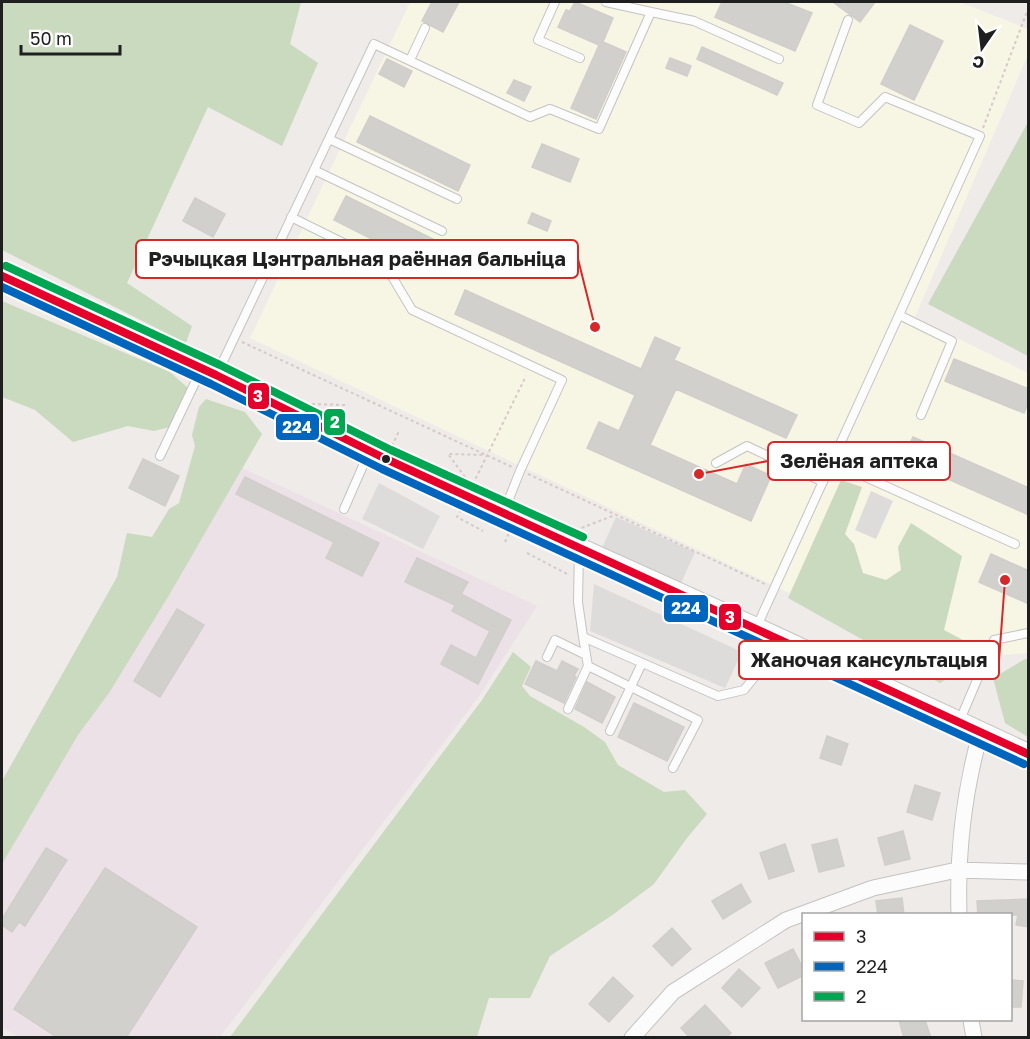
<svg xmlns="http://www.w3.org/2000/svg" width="1030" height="1039" viewBox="0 0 1030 1039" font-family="'Golos Text',sans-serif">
  <rect width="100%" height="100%" fill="#eeebe8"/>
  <path fill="#ebe1e7" d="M221 458 537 606 479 696 220 1037H18L2 1027V835Z"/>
  <path fill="#f7f5e4" d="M410 2H960L1028 29V55L915 317 1028 373V653L933 661 250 338Z"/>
  <path fill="#cadabf" d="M2 2H301L290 44 318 63 282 146 208 107 127 283 192 326 186 343 2 250Z
    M1028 122V356L928 304Z
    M2 301 170 372 188 388 170 427 154 431 128 426 73 442 35 410 2 397Z
    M206 399 245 412 262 434 171 592 109 693 78 735 2 864V781L117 577 127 533 152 537 169 509 179 503 195 446 192 435 199 407Z
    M841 480 862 487 845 534 854 544 863 573 886 580 901 570 898 547 911 523 962 556 944 630 967 642 956 673 940 683 788 598Z
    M513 652 531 667 522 686 530 696 584 727 605 742 618 765 664 792 685 790 707 814 687 838 654 884 611 916 550 956 530 998H489L477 1037H230L482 700Z
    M1025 659H1028V737L1005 723 993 678Z"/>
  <path fill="#dedcdb" d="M379 483 440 516 423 549 362 519Z
    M871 491 893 501 876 539 855 530Z
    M616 517 695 552 681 583 602 548Z
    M594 584 742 652 725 688 590 631Z"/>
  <path fill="#d2d0cd" stroke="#d1cdca" stroke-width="1.5" d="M432 2H459L443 32 422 21Z
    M575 2 613 18 603 42 626 52 596 119 571 108 599 45 558 27 566 10 570 11Z
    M722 2H784L812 13 795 51 715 17Z
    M833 2H875L860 22Z
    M910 25 943 41 914 100 881 84Z
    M702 47 783 83 777 95 697 59Z
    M670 58 691 66 687 76 666 68Z
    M387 59 412 71 404 87 379 74Z
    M514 80 531 87 524 101 507 93Z
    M370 116 470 165 458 191 357 142Z
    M542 144 579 159 570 182 532 167Z
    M346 196 435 240 423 265 334 220Z
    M195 198 225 214 213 237 183 221Z
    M532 213 551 221 547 231 528 223Z
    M465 290 641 369 655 337 680 348 674 360 797 415 786 438 676 389 650 445 737 484 746 464 771 476 751 521 587 448 599 422 619 431 635 395 455 314Z
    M954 359 1029 389V401L1024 413 945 381Z
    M913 437 1029 488V515L903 459Z
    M143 459 179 476 165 506 129 488Z
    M245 477 379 543 362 576 326 558 334 542 236 494Z
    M991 554 1029 571V604L979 582Z
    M417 558 468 582 461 594 511 620 478 684 441 664 451 645 476 658 490 631 452 611 455 605 405 582Z
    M177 609 204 625 160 697 134 681Z
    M536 661 557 671 562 661 578 669 574 676 576 677 564 703 525 684Z
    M587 682 615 697 602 723 575 709Z
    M634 703 684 727 667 761 618 737Z
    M827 736 848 744 841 765 820 758Z
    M915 785 940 793 932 820 907 812Z
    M903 831 910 859 885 865 878 838Z
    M837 839 844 866 819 872 812 845Z
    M785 844 794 871 769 879 760 853Z
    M46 848 67 860 25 926 19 922 12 932 2 925V919Z
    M105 868 197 927 126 1038H58L14 1009Z
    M741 884 751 902 723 919 712 901Z
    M902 898 904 915H878L876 901Z
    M1029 899V927L1016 925 1018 915H978L977 901Z
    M672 928 691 949 672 966 653 946Z
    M793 949 804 970V975L778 988 765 963Z
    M739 969 760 988 742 1007 722 988Z
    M613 977 633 996 609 1022 589 1004Z
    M1011 980 1023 981 1021 1007H1011Z
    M705 1005 731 1033 726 1038H690L681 1028Z
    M899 1020H925L931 1038H904Z"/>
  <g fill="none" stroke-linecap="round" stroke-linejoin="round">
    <defs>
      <path id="service" d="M555 2 538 40 580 58
        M606 2 651 12
        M848 20 817 105 859 123 885 97 980 136 899 315
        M410 60 425 28
        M329 139 457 199
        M314 170 442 231
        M291 217 384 263 412 310 562 380 520 471 503 514
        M217 374 374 44 530 117 550 109 599 129 651 12 694 21 779 59
        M160 456 201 370
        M832 462 1015 544
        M716 463 747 446 823 482
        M344 509 369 452
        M579 549 578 602 583 637 718 696 744 690 756 675 774 637
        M757 626 899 315 952 341 921 415
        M583 637 588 666 698 720 673 768
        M547 657 555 640 586 655
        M568 709 588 666
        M960 720 994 640 1028 633
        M610 731 642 663"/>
      <path id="minor" d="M959 914C957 853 964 791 981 731
        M971 1020 974 1038
        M632 1038 673 992 786 920 873 888 957 870 1028 872"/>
      <path id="tertiary" d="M2 276 216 375 386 459 515 519 774 636 1028 754"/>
    </defs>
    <use href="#service" stroke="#c5c3c2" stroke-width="10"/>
    <use href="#minor" stroke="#c5c3c2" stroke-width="17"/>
    <use href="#tertiary" stroke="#c5c3c2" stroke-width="22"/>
    <path stroke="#d7c9c7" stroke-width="2" stroke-dasharray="3 3" stroke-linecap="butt" d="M983 128 1028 9
      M242 342 512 467
      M312 404 346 405
      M392 446 399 431
      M528 474 765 584
      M465 477 448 454 484 455
      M473 484 526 376
      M461 510 457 517 483 531
      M576 530 615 515
      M505 542 509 533
      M527 553 569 575"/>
    <use href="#service" stroke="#fcfcfc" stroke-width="8"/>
    <use href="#minor" stroke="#fcfcfc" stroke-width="15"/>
    <use href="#tertiary" stroke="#fcfcfc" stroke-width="20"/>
    <defs>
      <path id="bus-1" d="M2 276 216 375 386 459 1028 754"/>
      <path id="bus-2" d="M2 287 211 384 382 469 1024 764"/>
      <path id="bus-3" d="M6 266 220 365 391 450 583 537"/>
    </defs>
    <use href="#bus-1" stroke="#fff" stroke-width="12"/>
    <use href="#bus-2" stroke="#fff" stroke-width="12"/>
    <use href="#bus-3" stroke="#fff" stroke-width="12"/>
    <use href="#bus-1" stroke="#e4002b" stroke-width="8"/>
    <use href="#bus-2" stroke="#0065bd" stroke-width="8"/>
    <use href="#bus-3" stroke="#00a651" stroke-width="8"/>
  </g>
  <circle fill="#1f1f1f" stroke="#fff" stroke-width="2" cx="386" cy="459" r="5"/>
  <path fill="none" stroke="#d62828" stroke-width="2" d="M595 327L578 259M699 474L768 461M1005 580L999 660"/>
  <g fill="#d62828" stroke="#fff" stroke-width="2">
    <circle cx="595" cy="327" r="6"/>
    <circle cx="699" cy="474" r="6"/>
    <circle cx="1005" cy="580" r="6"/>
  </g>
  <g fill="#fff" stroke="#d62828" stroke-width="2">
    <rect x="136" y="240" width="442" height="38" rx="6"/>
    <rect x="768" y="442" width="182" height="38" rx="6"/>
    <rect x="739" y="641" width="260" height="38" rx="6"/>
  </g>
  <g font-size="20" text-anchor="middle" font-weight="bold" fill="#1f1f1f">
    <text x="357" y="266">Рэчыцкая Цэнтральная раённая бальніца</text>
    <text x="859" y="468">Зелёная аптека</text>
    <text x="869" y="667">Жаночая кансультацыя</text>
  </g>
  <g stroke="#fff" stroke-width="2">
    <rect x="247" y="382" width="23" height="28" rx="6" fill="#e4002b"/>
    <rect x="323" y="408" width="23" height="28" rx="6" fill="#00a651"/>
    <rect x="275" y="413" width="45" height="28" rx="6" fill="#0065bd"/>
    <rect x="663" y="594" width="46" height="29" rx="6" fill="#0065bd"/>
    <rect x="718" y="603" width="24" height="28" rx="6" fill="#e4002b"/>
  </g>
  <g font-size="16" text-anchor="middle" font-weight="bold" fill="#fff">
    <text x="258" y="402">3</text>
    <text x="335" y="428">2</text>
    <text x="297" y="433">224</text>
    <text x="686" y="614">224</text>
    <text x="730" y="623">3</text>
  </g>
  <rect width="1030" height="1039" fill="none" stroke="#1f1f1f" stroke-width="6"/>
  <rect x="802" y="913" width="210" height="108" fill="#ffffff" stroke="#a5a5a5" stroke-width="1.5"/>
  <rect x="814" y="932" width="30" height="9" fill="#e4002b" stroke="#a5a5a5" stroke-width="1.5"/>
  <text x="856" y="943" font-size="18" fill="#1f1f1f">3</text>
  <rect x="814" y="962" width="30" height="9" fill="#0065bd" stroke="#a5a5a5" stroke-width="1.5"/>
  <text x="856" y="973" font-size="18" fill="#1f1f1f">224</text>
  <rect x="814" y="992" width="30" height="9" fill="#00a651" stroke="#a5a5a5" stroke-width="1.5"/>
  <text x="856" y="1003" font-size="18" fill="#1f1f1f">2</text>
  <g transform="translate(982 48) rotate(194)" stroke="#ffffff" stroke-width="4.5" paint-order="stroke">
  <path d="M0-4.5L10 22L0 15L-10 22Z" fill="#1f1f1f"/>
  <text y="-9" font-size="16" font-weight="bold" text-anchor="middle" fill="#1f1f1f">С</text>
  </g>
  <path d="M21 45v9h99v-9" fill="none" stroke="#1f1f1f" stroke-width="3"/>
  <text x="30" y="45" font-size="18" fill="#1f1f1f" stroke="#ffffff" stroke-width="4.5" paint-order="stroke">50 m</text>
</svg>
